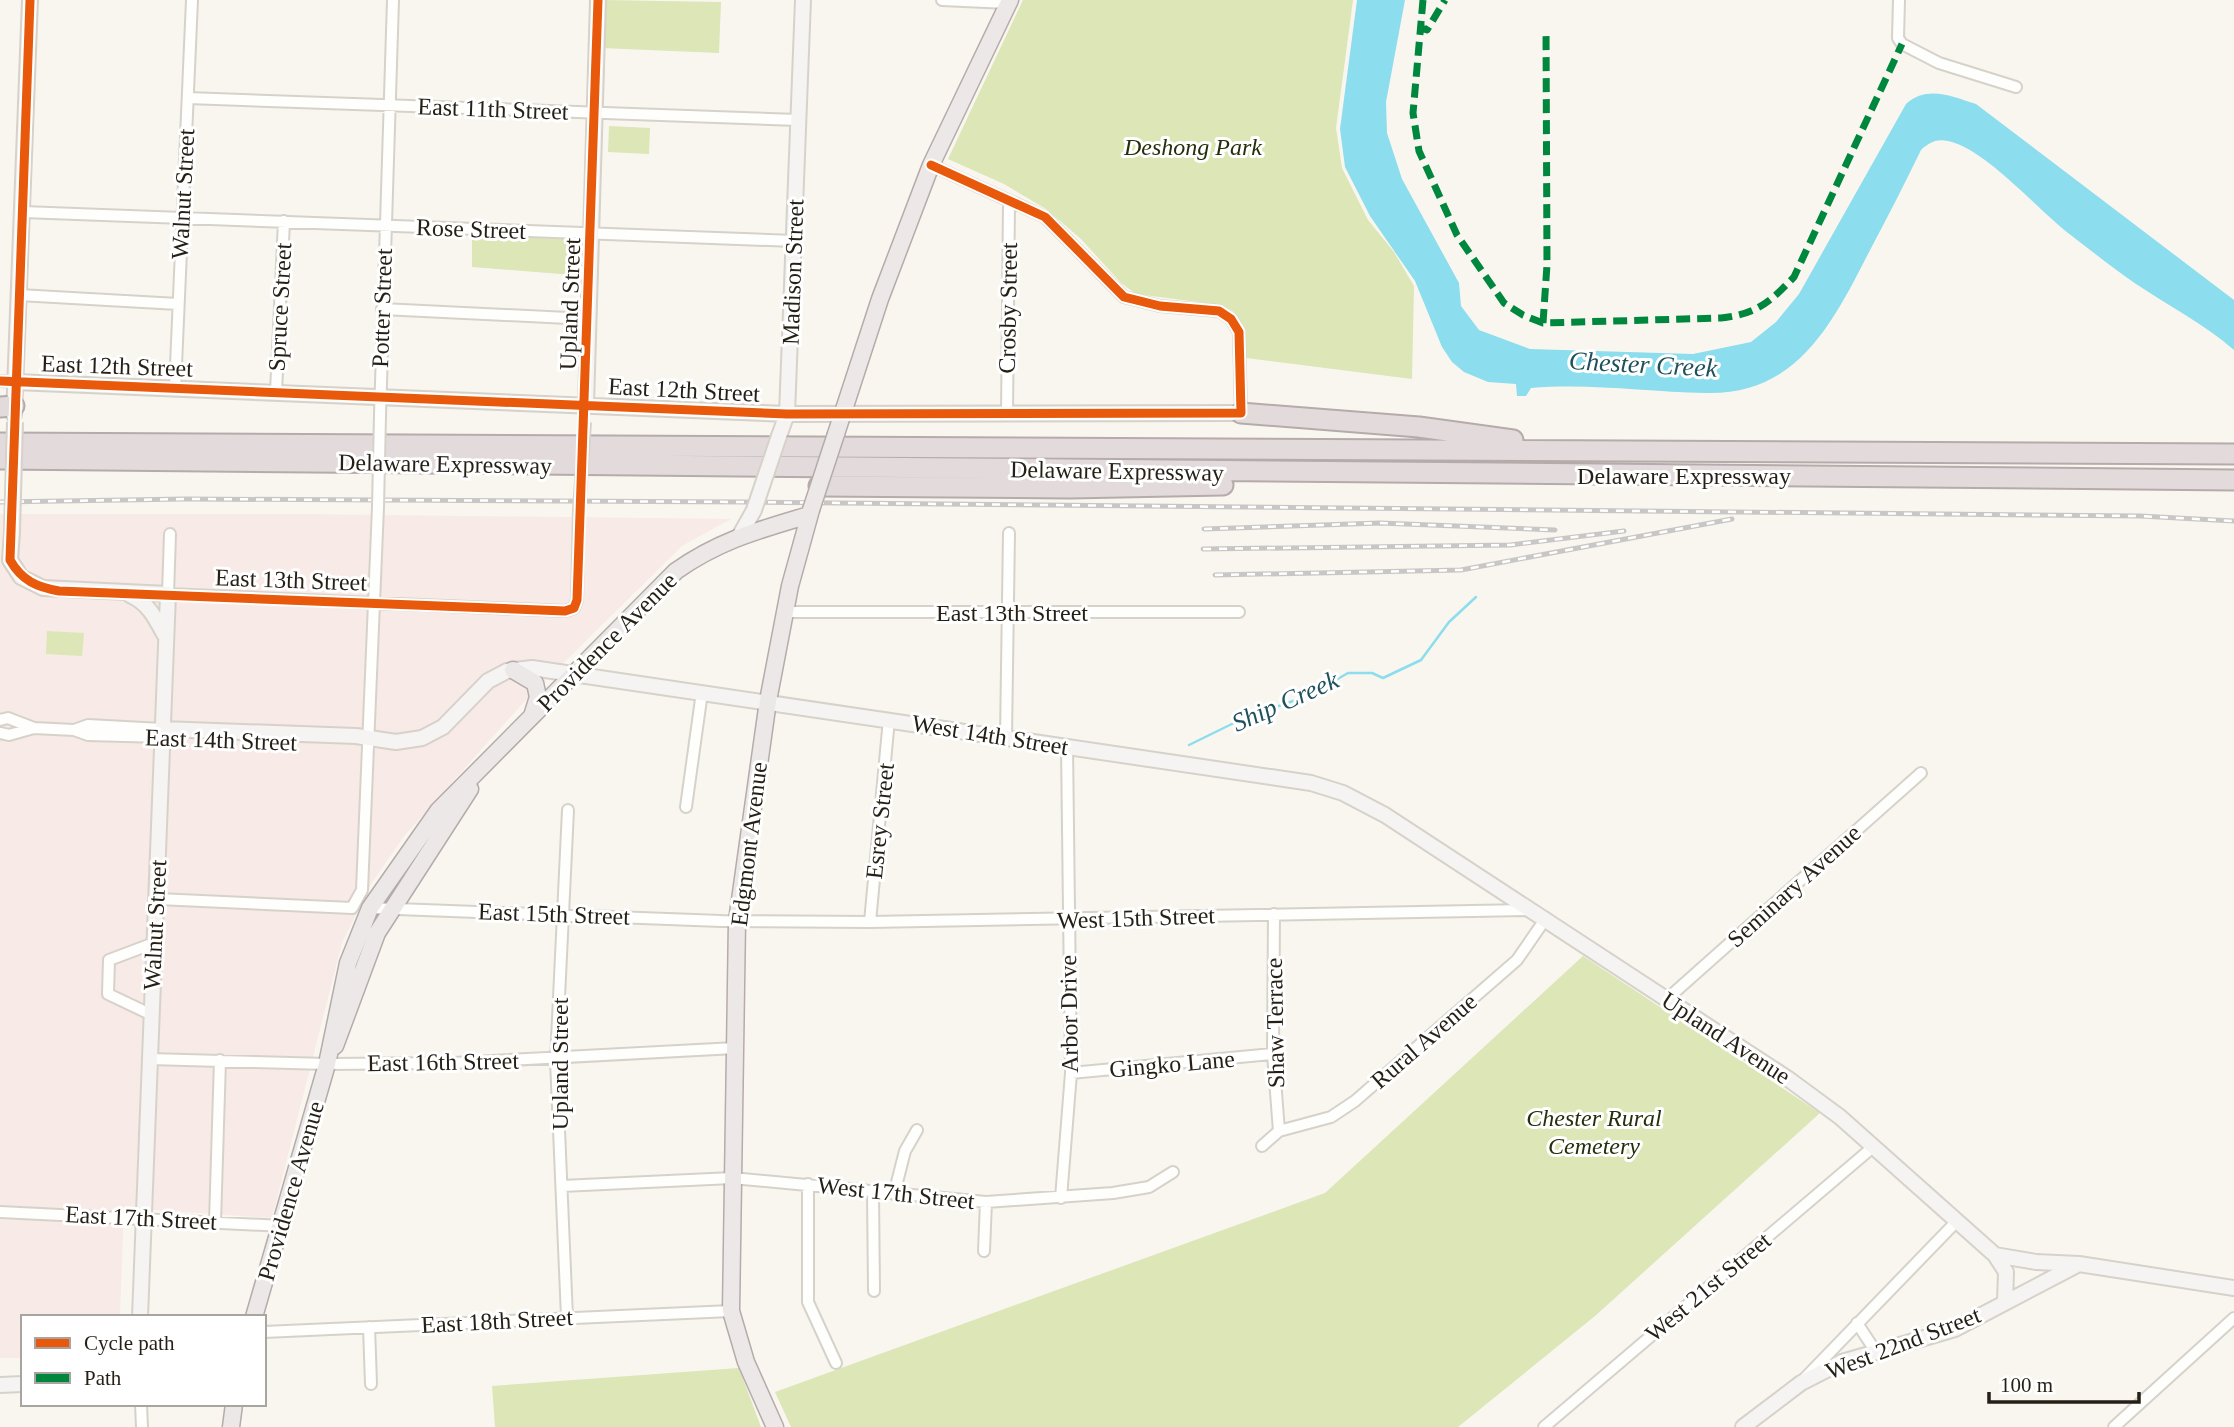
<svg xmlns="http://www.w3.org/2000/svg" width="2234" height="1427" viewBox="0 0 2234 1427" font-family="'Times New Roman',serif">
  <rect width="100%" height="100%" fill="#f9f6f0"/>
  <path fill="#f8eae6" d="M0 514H308L731 519 682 546 523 703 405 835 371 884 342 943 272 1218 124 1208 120 1317H23V1358H0Z"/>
  <path fill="#dce6b6" d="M603 0 721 2 719 53 601 48Z
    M1023 0H1353L1336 128 1342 168 1368 220 1394 252 1414 286 1412 379 1246 358 1245 328 1234 312 1221 305 1136 294 1121 283 1081 239 1046 209 1004 184 948 159Z
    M609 126 650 128 649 154 608 152Z
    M472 236 575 239 573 275 472 267Z
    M47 631 84 633 82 656 46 654Z
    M1583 956 1820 1113 1595 1316 1458 1427H791L775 1392 1325 1193Z
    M739 1368 761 1427H495L492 1386Z"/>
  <path fill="#8cdded" d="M1357 0H1405L1386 102 1387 133 1402 179 1459 283 1461 306 1479 330 1530 349 1693 354 1751 342 1776 322 1799 294 1906 104C1927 85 1951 96 1976 104L2234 300V350C2204 324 2169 306 2136 284 2114 269 2093 252 2072 236 2039 211 1992 156 1955 143 1940 138 1932 140 1921 150 1904 185 1886 220 1868 254 1832 324 1797 395 1706 393 1647 392 1590 383 1531 388L1526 396H1517L1516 384 1488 382 1464 372 1452 362 1442 347 1415 281 1370 216 1345 167 1340 129Z"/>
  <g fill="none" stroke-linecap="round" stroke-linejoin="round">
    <path stroke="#8cdded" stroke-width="2.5" d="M1189 745 1242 719 1310 695 1348 673H1372L1383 678 1421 660 1449 622 1476 597"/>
    <defs>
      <path id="street" d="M942 0 1008 3
        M1899 0 1898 38 1902 44 1939 63 2016 87
        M188 98 798 120
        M931 165 1045 217 1124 297 1160 306 1219 311 1231 319 1239 332 1241 413
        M23 212 794 241
        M19 295 178 304
        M382 309 588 319
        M0 381 15 382
        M175 388 192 0
        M276 392 284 221
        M380 415 393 0
        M1007 415 1009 202
        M170 534 168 594 565 611 574 608 577 600 579 510
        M785 612H1239
        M0 720 8 718 34 728
        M74 730 88 725 162 729
        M0 733 9 735 34 728 74 730 88 735 162 737
        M1006 736 1009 533
        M686 807 702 692
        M158 899 352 908 362 890 378 507
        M370 908 721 921 870 922 1531 910
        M1274 914 1273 1054 1279 1131
        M870 922 889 719
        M1667 999 1921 773
        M150 1014 108 994 109 960 154 943
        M150 1059 327 1064 454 1063 735 1048
        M1071 1073 1273 1054
        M1262 1146 1279 1131 1331 1117 1355 1101 1517 960 1546 918
        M808 1184V1302L836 1363
        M562 1186 732 1178 986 1202 1113 1193 1149 1187 1173 1172
        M873 1192 874 1291
        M894 1194 905 1151 917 1130
        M1061 1198 1071 1073 1067 747
        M0 1212 283 1226
        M215 1222 220 1060
        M984 1251 986 1202
        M567 1317 556 1060 568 810
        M1857 1323 1876 1352
        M369 1327 371 1384
        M264 1332 731 1311
        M1805 1378 1956 1222
        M141 1404 142 1427
        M1544 1427 1873 1147
        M2114 1427 2234 1318"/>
      <path id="secondary" d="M15 382 787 414 1241 413
        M586 405 598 0
        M14 415 30 0
        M779 436 787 414 803 0
        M12 532 10 560 21 577 43 588 168 594 140 1317
        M740 535 754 510
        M130 595C148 603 155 617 164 634
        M162 729 356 736 396 742 422 738 443 727 488 681 507 671 532 668 1311 783 1343 793 1385 815 1787 1078 1840 1117 1995 1255 2036 1262 2079 1264 2234 1288
        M1995 1255 2006 1272 2005 1302
        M0 1385 23 1384
        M1743 1427 1801 1383 1842 1362 1955 1329 2077 1265"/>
      <path id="primary" d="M836 434 880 299 931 165 1010 0
        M513 670 535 683 538 697 532 716
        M335 1046 377 933 470 789
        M254 1317 327 1064 348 963 370 908 438 811 676 571C720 540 759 530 809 515
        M231 1427 234 1404
        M775 1427 746 1362 731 1311 737 921 768 701 790 586 811 510"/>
      <path id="highway" d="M0 407 14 406
        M1241 413 1419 427 1513 440
        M0 443 2234 454
        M0 459 2234 480
        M819 486 1070 488 1223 485"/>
    </defs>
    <use href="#street" stroke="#d6d2ca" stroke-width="14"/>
    <use href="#secondary" stroke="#d6d2ca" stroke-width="18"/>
    <use href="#primary" stroke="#b5abaa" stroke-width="19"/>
    <use href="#highway" stroke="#b5abaa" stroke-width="23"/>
    <use href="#street" stroke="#fefefd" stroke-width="10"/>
    <use href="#secondary" stroke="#f6f3f3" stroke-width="14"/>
    <use href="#primary" stroke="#ede8e8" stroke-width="16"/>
    <use href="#highway" stroke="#e3dadc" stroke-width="19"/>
    <defs>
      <path id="rail" d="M0 502 185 499 746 502 2140 516 2234 521
        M1204 529 1380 523 1555 530
        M1203 549 1510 545 1624 531
        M1215 575 1461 570 1732 519"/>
    </defs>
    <use href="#rail" stroke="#c9c7c5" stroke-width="5"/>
    <use href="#rail" stroke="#fff" stroke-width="2.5" stroke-dasharray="8" stroke-linecap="butt"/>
    <defs>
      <path id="street-bridge" d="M378 507 380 415
        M579 510 585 422"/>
      <path id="secondary-bridge" d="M754 510 779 436
        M12 532 15 422"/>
      <path id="primary-bridge" d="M811 510 836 434"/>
    </defs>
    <use href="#street-bridge" stroke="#d6d2ca" stroke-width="14" stroke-linecap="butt"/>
    <use href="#secondary-bridge" stroke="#d6d2ca" stroke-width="18" stroke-linecap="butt"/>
    <use href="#primary-bridge" stroke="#b5abaa" stroke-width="19" stroke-linecap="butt"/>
    <use href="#street-bridge" stroke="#fefefd" stroke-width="10"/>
    <use href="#secondary-bridge" stroke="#f6f3f3" stroke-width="14"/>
    <use href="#primary-bridge" stroke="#ede8e8" stroke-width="16"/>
    <path stroke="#00873e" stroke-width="7" stroke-dasharray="14 7" stroke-linecap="butt" d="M1423 0 1413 113 1419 151 1457 235 1504 303 1523 315 1543 323 1721 318C1757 314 1770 302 1794 277L1902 44
      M1421 24V28L1427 30 1445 0
      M1543 323 1547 265 1546 30"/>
    <defs>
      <path id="cycleway" d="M30 0 10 560C22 581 37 587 59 591L565 611 574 608 577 600 598 0
        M0 381 787 414 1241 413 1239 332 1231 319 1219 311 1160 306 1124 297 1045 217 931 165"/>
    </defs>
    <use href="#cycleway" stroke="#fff" stroke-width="13"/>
    <use href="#cycleway" stroke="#e8590c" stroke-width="9"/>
  </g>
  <g text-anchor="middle" stroke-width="6" stroke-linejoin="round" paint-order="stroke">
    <g font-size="24" fill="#251f15" stroke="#fff">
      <text transform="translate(493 109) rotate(2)" y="8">East 11th Street</text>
      <text transform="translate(183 194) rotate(-87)" y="8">Walnut Street</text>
      <text transform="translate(471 229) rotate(2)" y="8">Rose Street</text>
      <text transform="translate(793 272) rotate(-88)" y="8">Madison Street</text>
      <text transform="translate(570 304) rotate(-88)" y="8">Upland Street</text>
      <text transform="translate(280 307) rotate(-87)" y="8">Spruce Street</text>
      <text transform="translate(382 308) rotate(-88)" y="8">Potter Street</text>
      <text transform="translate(1008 308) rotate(-89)" y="8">Crosby Street</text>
      <text transform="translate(117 366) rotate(2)" y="8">East 12th Street</text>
      <text transform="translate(684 390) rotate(3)" y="8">East 12th Street</text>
      <text transform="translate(445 464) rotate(1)" y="8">Delaware Expressway</text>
      <text transform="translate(1117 471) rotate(1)" y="8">Delaware Expressway</text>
      <text x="1684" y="484">Delaware Expressway</text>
      <text transform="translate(291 580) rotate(2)" y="8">East 13th Street</text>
      <text x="1012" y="621">East 13th Street</text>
      <text transform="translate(607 642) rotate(-45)" y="8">Providence Avenue</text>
      <text transform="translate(990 735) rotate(9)" y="8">West 14th Street</text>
      <text transform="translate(221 740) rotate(2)" y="8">East 14th Street</text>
      <text transform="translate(880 821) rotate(-84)" y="8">Esrey Street</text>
      <text transform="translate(749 844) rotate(-83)" y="8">Edgmont Avenue</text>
      <text transform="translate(1794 886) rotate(-42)" y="8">Seminary Avenue</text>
      <text transform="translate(554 914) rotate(2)" y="8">East 15th Street</text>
      <text transform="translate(1136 918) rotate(-2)" y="8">West 15th Street</text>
      <text transform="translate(155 925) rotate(-87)" y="8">Walnut Street</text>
      <text transform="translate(1069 1014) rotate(-91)" y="8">Arbor Drive</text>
      <text transform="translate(1275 1023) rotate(-91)" y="8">Shaw Terrace</text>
      <text transform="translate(1726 1038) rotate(33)" y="8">Upland Avenue</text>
      <text transform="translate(1424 1041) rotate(-41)" y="8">Rural Avenue</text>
      <text transform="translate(443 1062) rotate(-1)" y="8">East 16th Street</text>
      <text transform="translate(560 1064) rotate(-90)" y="8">Upland Street</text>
      <text transform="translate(1172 1064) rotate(-5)" y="8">Gingko Lane</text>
      <text transform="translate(291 1191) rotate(-74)" y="8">Providence Avenue</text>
      <text transform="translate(896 1193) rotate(6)" y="8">West 17th Street</text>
      <text transform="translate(141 1218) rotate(3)" y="8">East 17th Street</text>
      <text transform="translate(1708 1287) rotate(-40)" y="8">West 21st Street</text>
      <text transform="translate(497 1321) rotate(-3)" y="8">East 18th Street</text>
      <text transform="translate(1903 1343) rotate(-21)" y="8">West 22nd Street</text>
    </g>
    <g font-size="24" font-style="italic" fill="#272e0a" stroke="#fff">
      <text x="1193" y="155">Deshong Park</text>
      <text x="1594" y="1126">Chester Rural<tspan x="1594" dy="28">Cemetery</tspan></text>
    </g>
    <g font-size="26" font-style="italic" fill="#1f515c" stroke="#fff">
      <text transform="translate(1643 364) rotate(3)" y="9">Chester Creek</text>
      <text transform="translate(1285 701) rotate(-24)" y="9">Ship Creek</text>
    </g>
  </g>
  <rect x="21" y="1315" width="245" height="91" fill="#ffffff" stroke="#a8a5a1" stroke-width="2"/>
  <rect x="35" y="1338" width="35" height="10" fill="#e8590c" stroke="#a8a5a1" stroke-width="2"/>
  <text x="84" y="1350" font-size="21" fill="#251f15">Cycle path</text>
  <rect x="35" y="1373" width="35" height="10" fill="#00873e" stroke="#a8a5a1" stroke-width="2"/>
  <text x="84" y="1385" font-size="21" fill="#251f15">Path</text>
  <path d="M1989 1392v10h150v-10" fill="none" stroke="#251f15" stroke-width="3.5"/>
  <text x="2000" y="1392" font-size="21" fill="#251f15" stroke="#ffffff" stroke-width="5" paint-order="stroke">100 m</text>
</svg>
